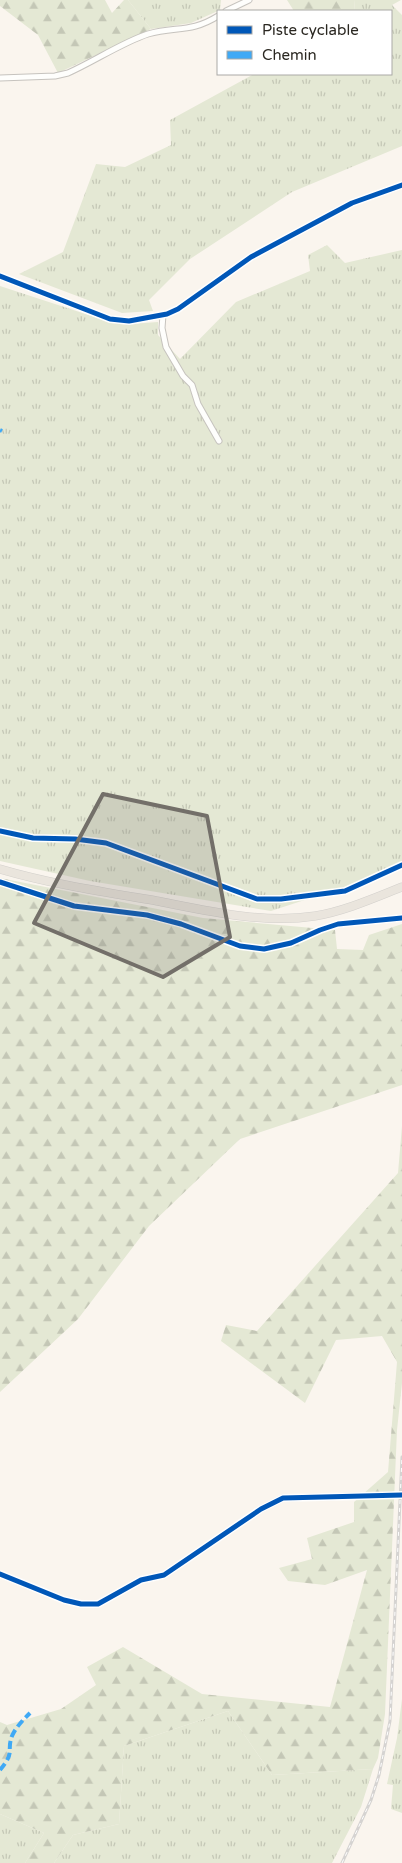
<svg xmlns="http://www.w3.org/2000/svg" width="402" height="1863" viewBox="0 0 402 1863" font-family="'Varela Round',sans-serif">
  <defs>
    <pattern id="grass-tufts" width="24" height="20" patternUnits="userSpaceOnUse" patternTransform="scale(1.25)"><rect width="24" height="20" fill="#e4e8d4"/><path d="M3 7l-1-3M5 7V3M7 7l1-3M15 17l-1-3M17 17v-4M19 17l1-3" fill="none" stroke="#c4c7b6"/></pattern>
    <pattern id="forest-firs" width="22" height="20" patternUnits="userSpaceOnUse" patternTransform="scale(1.25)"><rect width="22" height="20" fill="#e4e8d4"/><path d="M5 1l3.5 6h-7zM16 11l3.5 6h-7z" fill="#c4c7b6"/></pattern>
  </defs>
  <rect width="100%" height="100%" fill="#faf5ee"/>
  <path fill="url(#grass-tufts)" d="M128 0H221L220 10 191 23 151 29Z
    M354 0H401L392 5 402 15V146L292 192 190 259 149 300 153 311 122 313 19 274 63 252 96 164 125 167 171 145 170 120 254 74H391V11H355Z
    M327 245 345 263 402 250V865L375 877 271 911 90 881 0 861V286L110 322 130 324 158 322V335L180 359 236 302 310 271 308 255Z
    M402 1699V1813L391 1809 393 1785 387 1784 397 1738Z
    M228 1711 272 1775 373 1769 361 1807 332 1863H54L73 1835 119 1824 124 1746Z
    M0 1814 44 1833 25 1863H0Z"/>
  <path fill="url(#forest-firs)" d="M0 0H105L112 13 124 0H128L151 29 58 73 38 35 0 6Z
    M287 0H354L355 11H294Z
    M0 878 203 918 335 930 337 949 363 950 369 935 402 924V1085L240 1139 149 1226 78 1319 0 1392Z
    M402 1126V1383L397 1430 385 1714 378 1758 373 1769 272 1775 228 1711 124 1746 119 1824 73 1835 54 1863H25L44 1833 0 1814V1722L7 1725 61 1709 96 1685 87 1667 123 1647 202 1694 330 1707 367 1570 325 1585 288 1581 279 1568 312 1559 307 1538 354 1522V1502L388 1472 397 1362 382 1336 336 1340 305 1403 221 1341 226 1325 257 1331 398 1173Z"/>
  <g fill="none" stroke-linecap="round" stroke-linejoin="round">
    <path stroke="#d0ccc5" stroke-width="5" stroke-dasharray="5 2.5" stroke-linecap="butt" d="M391 1495H402"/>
    <defs>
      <path id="street" d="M226 11 249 0
        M0 78 55 76 68 73C93 62 123 42 148 34 176 26 191 33 218 16
        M0 276 110 319 129 321 167 314 178 309 251 257 352 203 402 185
        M163 315 162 328 166 347 183 376 192 385 198 404 219 441
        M0 831 33 838 75 839 106 843 257 899H281L345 891 402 865
        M0 882 74 906 147 915 181 924 240 946 264 949 291 943 320 930 338 924 402 918
        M0 1574 64 1600 81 1604H98L141 1580 164 1575 261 1509 283 1498 391 1495"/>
      <path id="primary" d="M0 869C51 884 104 892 157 901 208 911 263 924 315 916 345 911 374 898 402 887"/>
    </defs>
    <use href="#street" stroke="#c6c3be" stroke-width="7"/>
    <use href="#primary" stroke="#d3d0cc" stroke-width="9"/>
    <use href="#street" stroke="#fefefc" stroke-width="5"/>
    <use href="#primary" stroke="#eae5dd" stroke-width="8"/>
    <defs>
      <path id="rail" d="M342 1863 371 1800 379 1775 390 1721 402 1457"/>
    </defs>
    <use href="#rail" stroke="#d5d3d1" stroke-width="3"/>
    <use href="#rail" stroke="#fff" stroke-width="1" stroke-dasharray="4" stroke-linecap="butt"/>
    <path stroke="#3fa9f5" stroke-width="4" stroke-dasharray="8 4" stroke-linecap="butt" d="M0 430 2 431
      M0 1770C16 1751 6 1752 12 1736 16 1727 23 1720 30 1713"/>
    <defs>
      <path id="cycleway" d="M0 276 110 319 129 321 167 314 178 309 251 257 352 203 402 185
        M0 831 33 838 75 839 106 843 257 899H281L345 891 402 865
        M0 882 74 906 147 915 181 924 240 946 264 949 291 943 320 930 338 924 402 918
        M0 1574 64 1600 81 1604H98L141 1580 164 1575 261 1509 283 1498 402 1495"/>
    </defs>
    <use href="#cycleway" stroke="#fff" stroke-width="8"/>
    <use href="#cycleway" stroke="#0057b8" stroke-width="5"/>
  </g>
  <path fill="#736f69" fill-opacity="0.2" stroke="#736f69" stroke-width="4" stroke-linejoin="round" d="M103 794 207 816 230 937 163 977 34 923Z"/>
  <rect x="217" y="10" width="175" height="65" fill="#ffffff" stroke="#aaa9a6"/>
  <rect x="227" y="26" width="25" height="8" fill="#0057b8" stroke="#aaa9a6"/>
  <text x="262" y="35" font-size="15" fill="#2a2721">Piste cyclable</text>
  <rect x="227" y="51" width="25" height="8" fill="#3fa9f5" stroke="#aaa9a6"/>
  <text x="262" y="60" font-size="15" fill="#2a2721">Chemin</text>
</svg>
